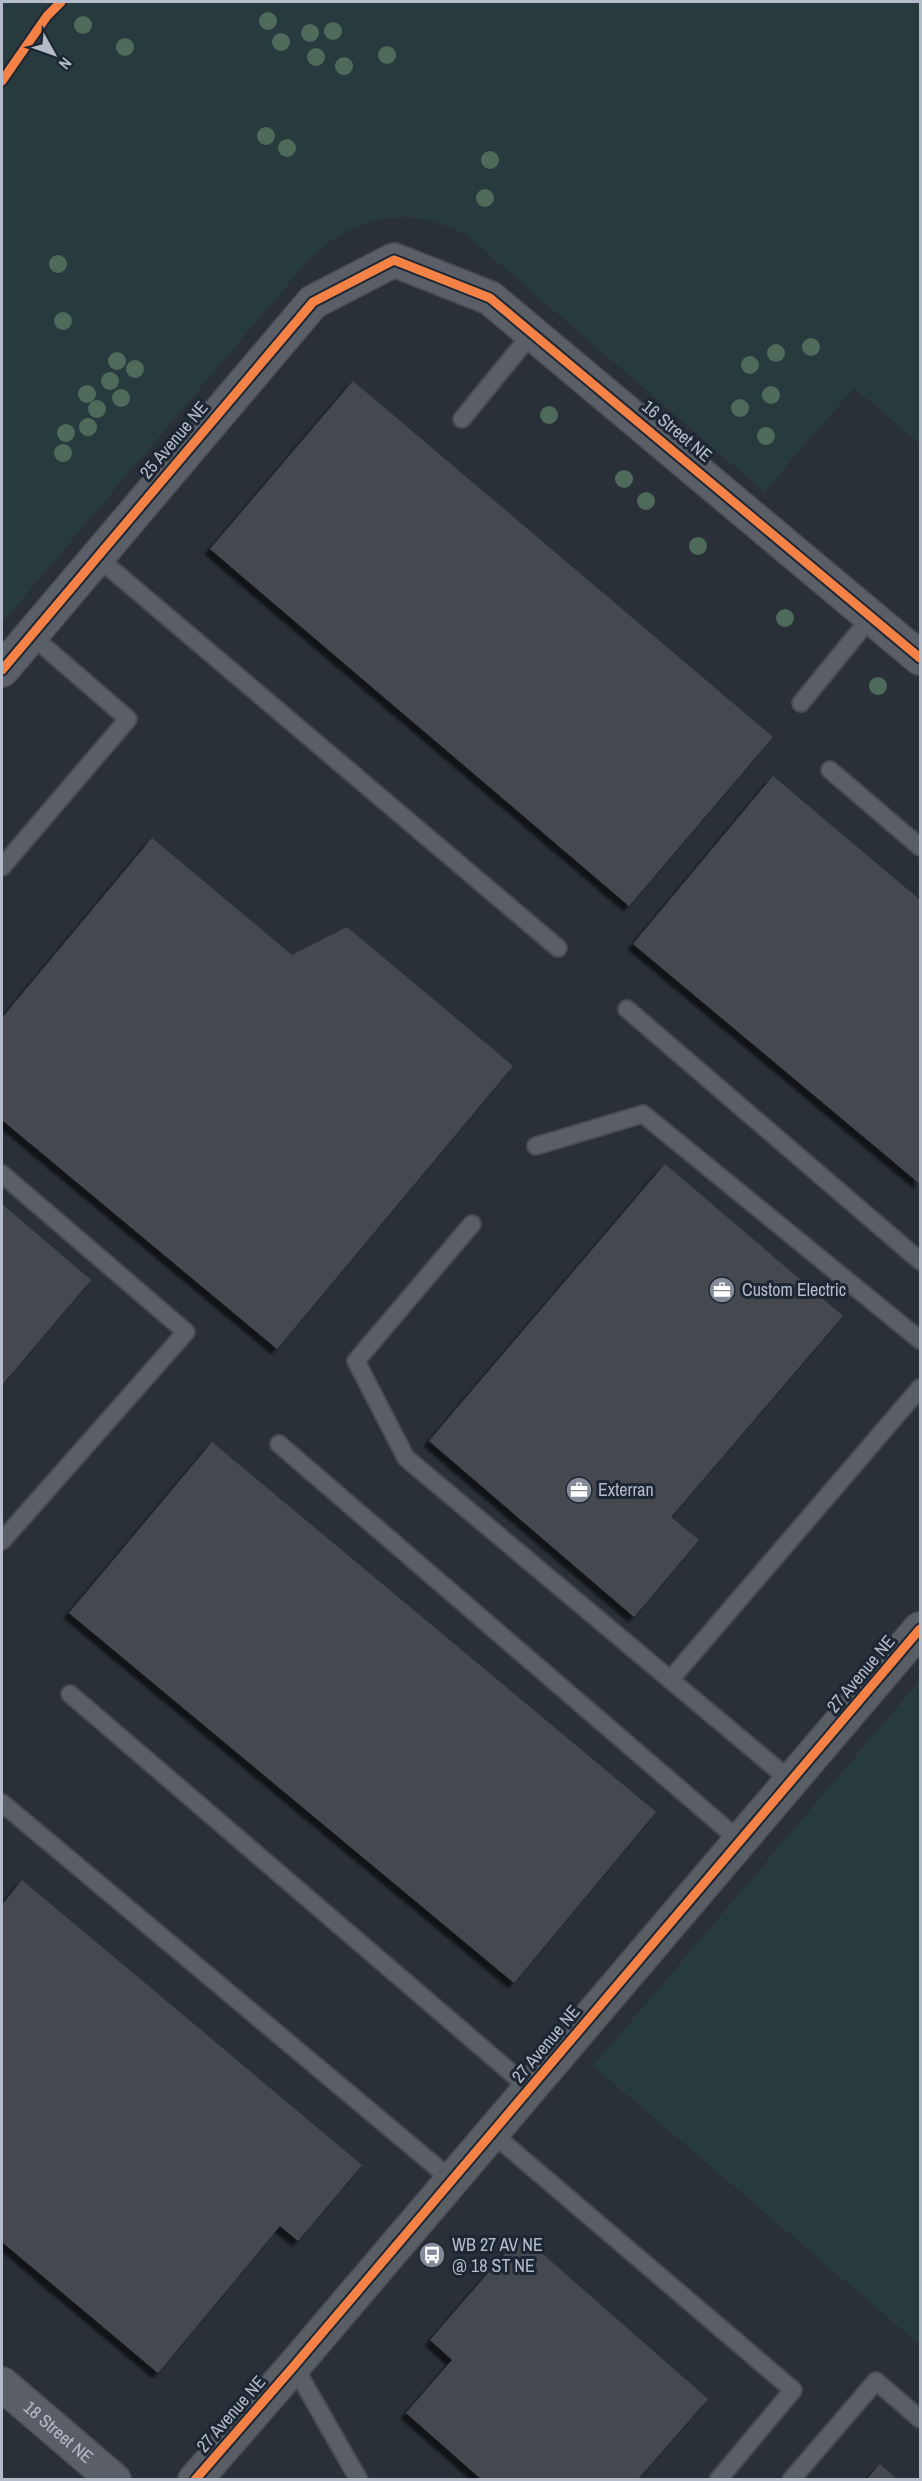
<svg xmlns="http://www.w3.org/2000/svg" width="922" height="2481" viewBox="0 0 922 2481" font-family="'Archivo Narrow',sans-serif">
  <defs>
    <filter id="shadow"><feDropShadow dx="-5.5" dy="5.5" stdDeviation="1.5" flood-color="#0009"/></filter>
  </defs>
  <rect width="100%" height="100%" fill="#2a3038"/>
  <path fill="#273a3e" d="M2 2H920V444L854 388 764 492 465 234C404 203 352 216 305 264L2 623Z
    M920 1680V2345L593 2066Z"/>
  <path fill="#444950" filter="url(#shadow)" d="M353 381 773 737 629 906 210 549Z
    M773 776 920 900V1184L633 944Z
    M152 838 292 955 347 927 513 1066 277 1349 2 1120V1018Z
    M665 1164 843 1316 671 1517 699 1540 634 1617 429 1441Z
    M2 1204 91 1280 2 1385Z
    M212 1442 656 1812 514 1983 69 1613Z
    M22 1880 362 2165 298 2241 280 2226 158 2373 2 2242V1905Z
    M521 2235 708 2399 637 2480H482L406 2413 452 2360 430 2340Z
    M880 2464 898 2480H866Z"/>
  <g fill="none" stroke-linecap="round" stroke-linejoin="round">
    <defs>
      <path id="lane" d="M462 419 533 332
        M97 557 558 948
        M801 703 871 617
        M830 770 920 847
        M2 867 128 719 31 635
        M627 1009 920 1261
        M536 1146 643 1114 920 1340
        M2 1174 186 1332 2 1541
        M472 1224 356 1361 406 1458 791 1781
        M279 1444 740 1841
        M670 1680 920 1388
        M70 1694 530 2089
        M2 1803 452 2180
        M492 2133 793 2390 718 2480
        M294 2366 359 2480
        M791 2480 876 2381 920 2419"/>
      <g id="street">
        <path d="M2 670 313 302 394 260 490 298 920 658"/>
        <path id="s1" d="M2 2384 114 2480"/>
      </g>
      <path id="secondary" d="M195 2480 294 2366 920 1629"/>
    </defs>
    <use href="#lane" stroke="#484c53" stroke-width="20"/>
    <use href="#street" stroke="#484c53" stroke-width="36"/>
    <use href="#secondary" stroke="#484c53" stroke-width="36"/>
    <use href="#lane" stroke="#5a5e66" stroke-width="16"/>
    <use href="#street" stroke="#5a5e66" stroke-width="33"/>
    <use href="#secondary" stroke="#595d64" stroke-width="33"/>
    <defs>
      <path id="cycleway" d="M2 81 47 16 61 2
        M2 670 313 302 394 260 490 298 920 658
        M195 2480 294 2366 920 1629"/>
    </defs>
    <use href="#cycleway" stroke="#1d2633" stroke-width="13"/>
    <use href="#cycleway" stroke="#f48246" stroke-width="9"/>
  </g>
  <g fill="#4e6a5a">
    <circle cx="268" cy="21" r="9"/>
    <circle cx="83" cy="25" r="9"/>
    <circle cx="333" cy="31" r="9"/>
    <circle cx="310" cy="33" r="9"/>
    <circle cx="281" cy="42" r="9"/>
    <circle cx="125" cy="47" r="9"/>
    <circle cx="387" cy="55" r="9"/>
    <circle cx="316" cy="57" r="9"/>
    <circle cx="344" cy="66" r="9"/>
    <circle cx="266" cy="136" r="9"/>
    <circle cx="287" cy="148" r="9"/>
    <circle cx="490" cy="160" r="9"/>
    <circle cx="485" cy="198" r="9"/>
    <circle cx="58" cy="264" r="9"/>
    <circle cx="63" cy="321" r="9"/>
    <circle cx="811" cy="347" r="9"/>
    <circle cx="776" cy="353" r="9"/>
    <circle cx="117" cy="361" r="9"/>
    <circle cx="750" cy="365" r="9"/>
    <circle cx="135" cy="369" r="9"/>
    <circle cx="110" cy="381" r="9"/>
    <circle cx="87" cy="394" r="9"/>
    <circle cx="771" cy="395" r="9"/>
    <circle cx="121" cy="398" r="9"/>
    <circle cx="740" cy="408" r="9"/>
    <circle cx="97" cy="409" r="9"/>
    <circle cx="549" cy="415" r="9"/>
    <circle cx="88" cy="427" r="9"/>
    <circle cx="66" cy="433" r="9"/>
    <circle cx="766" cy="436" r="9"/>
    <circle cx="63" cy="453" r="9"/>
    <circle cx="624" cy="479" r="9"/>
    <circle cx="646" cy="501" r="9"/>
    <circle cx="698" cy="546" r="9"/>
    <circle cx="785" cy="618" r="9"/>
    <circle cx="878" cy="686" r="9"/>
  </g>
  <defs>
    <symbol id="office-disc" viewBox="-11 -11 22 22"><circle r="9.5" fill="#848b96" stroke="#1d2633"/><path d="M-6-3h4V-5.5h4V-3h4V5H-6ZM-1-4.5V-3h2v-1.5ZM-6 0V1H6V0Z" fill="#fff"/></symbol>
    <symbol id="bus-disc" viewBox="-11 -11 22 22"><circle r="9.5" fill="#848b96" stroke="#1d2633"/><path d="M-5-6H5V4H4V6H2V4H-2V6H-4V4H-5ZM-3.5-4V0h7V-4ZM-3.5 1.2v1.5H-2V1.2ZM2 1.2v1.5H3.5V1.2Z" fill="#fff"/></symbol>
  </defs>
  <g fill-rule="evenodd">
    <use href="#office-disc" x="707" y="1275" width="30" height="30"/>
    <use href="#office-disc" x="564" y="1475" width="30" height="30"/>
    <use href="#bus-disc" x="417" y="2240" width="30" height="30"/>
  </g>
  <g text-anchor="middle" stroke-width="6" stroke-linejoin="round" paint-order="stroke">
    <g font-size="18" fill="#b4bcc9" stroke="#1d2633">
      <text transform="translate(677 431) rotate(40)" y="6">16 Street NE</text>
      <text transform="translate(174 440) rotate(-50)" y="6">25 Avenue NE</text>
      <text transform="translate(861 1674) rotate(-50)" y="6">27 Avenue NE</text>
      <text transform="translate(546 2044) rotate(-50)" y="6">27 Avenue NE</text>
      <text transform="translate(231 2414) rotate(-49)" y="6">27 Avenue NE</text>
      <text dy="6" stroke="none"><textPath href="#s1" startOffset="74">18 Street NE</textPath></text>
    </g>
    <g font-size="18" fill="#b4bcc9" stroke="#1d2633" text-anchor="start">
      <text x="742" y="1296">Custom Electric</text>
      <text x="598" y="1496">Exterran</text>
      <text x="452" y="2251">WB 27 AV NE<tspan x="452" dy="21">@ 18 ST NE</tspan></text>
    </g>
  </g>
  <rect width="922" height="2481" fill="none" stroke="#b4bcc9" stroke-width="6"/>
  <g transform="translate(54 54) rotate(130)" stroke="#1d2633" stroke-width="4.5" paint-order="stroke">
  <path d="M0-4.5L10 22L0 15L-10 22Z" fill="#b4bcc9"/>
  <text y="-9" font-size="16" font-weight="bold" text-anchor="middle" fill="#b4bcc9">N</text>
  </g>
</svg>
